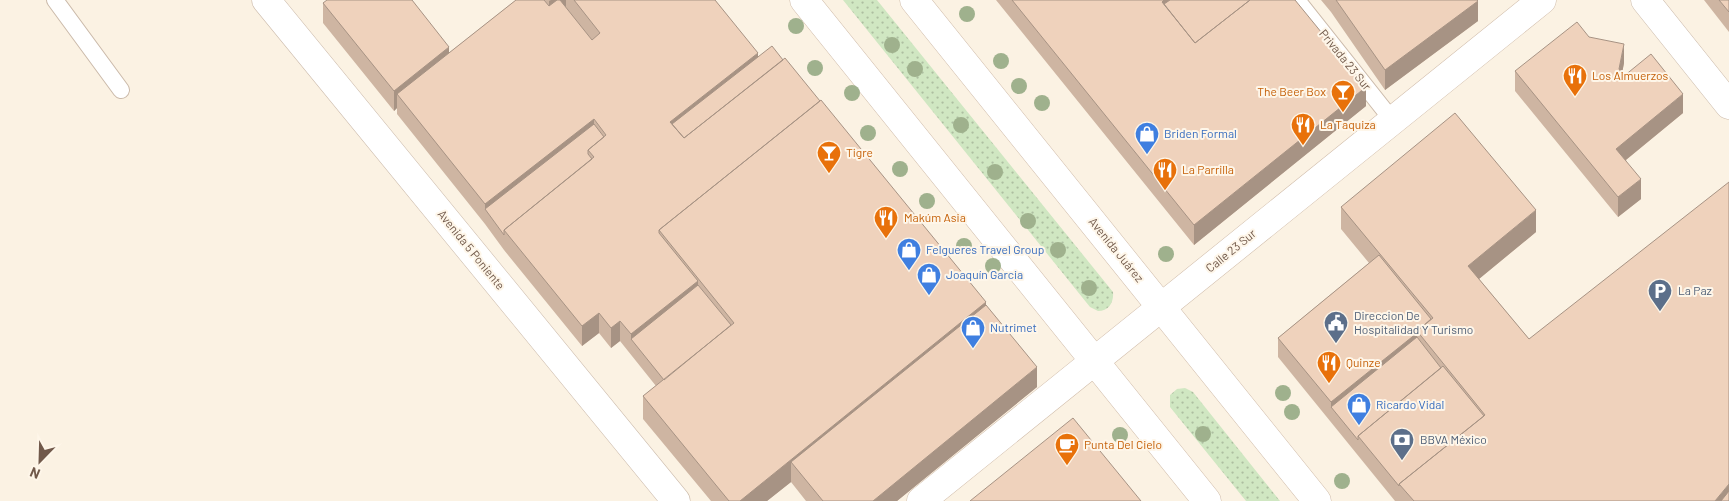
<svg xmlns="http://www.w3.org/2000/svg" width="1729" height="501" viewBox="0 0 1729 501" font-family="Barlow,sans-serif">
  <defs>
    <pattern id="green-dots" width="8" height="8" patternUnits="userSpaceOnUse" patternTransform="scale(1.25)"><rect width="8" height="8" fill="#d0e7c2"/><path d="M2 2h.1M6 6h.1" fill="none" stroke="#adbea0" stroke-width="1.8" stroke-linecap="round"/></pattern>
  </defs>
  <rect width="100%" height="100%" fill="#fbf2e3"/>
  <path fill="url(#green-dots)" d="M843 0H877L1113 292C1114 302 1109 311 1098 311L1090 307Z
    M1185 388 1193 392 1280 501H1246L1170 407V395L1177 389Z"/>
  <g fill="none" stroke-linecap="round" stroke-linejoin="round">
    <defs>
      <path id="service" d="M55 0 121 90
        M1297 0 1393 121"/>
      <path id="minor" d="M266 0 676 501
        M1645 0 1729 105"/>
      <path id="secondary" d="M804 0 1207 501
        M914 0 1317 501
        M921 501 1542 0"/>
    </defs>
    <use href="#service" stroke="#cbbaaa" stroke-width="18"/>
    <use href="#minor" stroke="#cbbaaa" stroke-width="29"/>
    <use href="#secondary" stroke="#d0bcaa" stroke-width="29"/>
    <use href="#service" stroke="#fff" stroke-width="16"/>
    <use href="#minor" stroke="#fff" stroke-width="28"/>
    <use href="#secondary" stroke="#fff" stroke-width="28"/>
  </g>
  <g fill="#9fb18d">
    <circle cx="967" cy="14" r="8"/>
    <circle cx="796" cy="26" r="8"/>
    <circle cx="892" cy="45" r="8"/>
    <circle cx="1001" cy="61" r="8"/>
    <circle cx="815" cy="68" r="8"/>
    <circle cx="915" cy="69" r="8"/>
    <circle cx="1019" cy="86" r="8"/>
    <circle cx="852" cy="93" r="8"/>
    <circle cx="1042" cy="103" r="8"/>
    <circle cx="961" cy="125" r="8"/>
    <circle cx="868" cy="133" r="8"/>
    <circle cx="900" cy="169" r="8"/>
    <circle cx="995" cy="172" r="8"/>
    <circle cx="927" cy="201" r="8"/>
    <circle cx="1028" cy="221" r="8"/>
    <circle cx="964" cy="246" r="8"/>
    <circle cx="1058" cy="250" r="8"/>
    <circle cx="1166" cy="254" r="8"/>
    <circle cx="993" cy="266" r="8"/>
    <circle cx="1089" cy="288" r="8"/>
    <circle cx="1283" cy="393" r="8"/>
    <circle cx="1292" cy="412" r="8"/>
    <circle cx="1203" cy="434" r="8"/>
    <circle cx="1120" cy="435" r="8"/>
    <circle cx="1342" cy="481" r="8"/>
  </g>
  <path fill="#ceb5a2" d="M516 0H715L758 57 986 305 1037 387 897 501H806L791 482 767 501H711L643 419V396L656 386 620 341 611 348 599 333 582 346 504 250 485 224 397 114V108L394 111 323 23V3L449 53Z
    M996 0H1295L1366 106 1194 245Z
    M1321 0H1477L1478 21 1385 90 1331 12Z
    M1704 0H1729V32Z
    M1589 37 1624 63 1622 73 1624 76 1683 113 1626 160 1641 199 1618 217 1515 91V71Z
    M1341 207 1536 232 1479 279 1529 339 1729 501H1395L1278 357V338L1369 263 1341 229Z"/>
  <path fill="#a79384" d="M551 0H566V8L549 21V1Z
    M1164 0H1189L1170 16 1162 2Z
    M1478 1V21L1385 90V70Z
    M1624 44V63L1619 89V69Z
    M449 47V67L397 94V108L394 111V91Z
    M758 53V73L678 136 670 122Z
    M1366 87V106L1194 245V225Z
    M1683 94V113L1616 168V149Z
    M594 119V139L485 209V204Z
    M1641 179V199L1618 217V197Z
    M1536 210V232L1468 288V266Z
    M698 281V300L631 339V334Z
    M986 302V324L791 462V482L767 501H740Z
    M599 313V333L582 346V326Z
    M620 321V341L611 348V328Z
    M1417 333V353L1331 407V402Z
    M1037 367V387L897 501H873Z
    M1729 484V501H1715Z"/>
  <path fill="#efd2bc" stroke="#a79384" d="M327 0H412L449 47 394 91 323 3Z
    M516 0H544L549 6 557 0H560L592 40 600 33 574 0H715L758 53 670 122 684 138 785 58 820 101 659 230V233L698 281 631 334 620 321 611 328 599 313 582 326 504 230 594 157 588 150 606 135 594 119 485 204 397 94Z
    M1012 0H1164L1162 2 1195 43 1250 0H1295L1366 87 1194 225Z
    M1170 0H1250L1195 43 1164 4Z
    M1336 0H1477L1478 1 1385 70Z
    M1719 0H1729V12Z
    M1577 22 1589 37 1624 44 1619 69 1624 76 1651 54 1683 94 1616 149 1641 179 1618 197 1515 71Z
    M772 46 783 60 684 138 672 124Z
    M821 100 986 302 740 501H729L643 396 734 323 659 230Z
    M1455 113 1536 210 1468 266 1529 339 1729 182V484L1715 501H1414L1399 484 1485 415 1417 331 1433 318 1341 207Z
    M594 124 604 137 588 150V154L592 159 504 230V235L485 209Z
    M1379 255 1431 319 1417 331V333L1331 402 1278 338Z
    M698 285 731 325 664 380 631 339Z
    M986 305 1037 367 873 501H823L791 462Z
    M1417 337 1441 368 1358 436V440L1331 407Z
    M1443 366 1484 416 1399 484V486L1358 436Z
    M1073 418 1141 501H970Z
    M1729 491V501H1721Z"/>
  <defs>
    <symbol id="restaurant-pin" viewBox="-11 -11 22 30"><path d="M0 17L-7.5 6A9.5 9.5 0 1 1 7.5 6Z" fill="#e8710a" stroke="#fef6e9"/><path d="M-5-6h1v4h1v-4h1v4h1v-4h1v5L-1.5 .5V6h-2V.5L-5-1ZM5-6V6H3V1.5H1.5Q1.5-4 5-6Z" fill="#fff"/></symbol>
    <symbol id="bar-pin" viewBox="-11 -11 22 30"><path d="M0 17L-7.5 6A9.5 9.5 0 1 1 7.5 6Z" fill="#e8710a" stroke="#fef6e9"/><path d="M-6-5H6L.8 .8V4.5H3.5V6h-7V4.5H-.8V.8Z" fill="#fff"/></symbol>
    <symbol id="shop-pin" viewBox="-11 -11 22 30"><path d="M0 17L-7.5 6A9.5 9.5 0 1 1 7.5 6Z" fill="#3f7fe0" stroke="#fef6e9"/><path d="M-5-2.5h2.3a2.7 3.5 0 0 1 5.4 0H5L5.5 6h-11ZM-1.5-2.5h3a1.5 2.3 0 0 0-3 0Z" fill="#fff"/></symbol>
    <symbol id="parking-pin" viewBox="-11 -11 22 30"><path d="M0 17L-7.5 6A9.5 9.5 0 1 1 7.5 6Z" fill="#5c6f8a" stroke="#fef6e9"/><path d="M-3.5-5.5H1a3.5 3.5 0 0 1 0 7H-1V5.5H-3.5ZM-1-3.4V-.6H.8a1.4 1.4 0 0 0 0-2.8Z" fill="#fff"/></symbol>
    <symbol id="civic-pin" viewBox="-11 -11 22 30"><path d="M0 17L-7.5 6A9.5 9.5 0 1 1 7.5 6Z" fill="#5c6f8a" stroke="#fef6e9"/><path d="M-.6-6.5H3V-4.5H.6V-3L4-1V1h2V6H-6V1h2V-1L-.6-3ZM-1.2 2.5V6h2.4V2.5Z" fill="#fff"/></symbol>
    <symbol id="bank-pin" viewBox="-11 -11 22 30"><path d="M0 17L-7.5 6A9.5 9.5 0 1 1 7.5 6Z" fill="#5c6f8a" stroke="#fef6e9"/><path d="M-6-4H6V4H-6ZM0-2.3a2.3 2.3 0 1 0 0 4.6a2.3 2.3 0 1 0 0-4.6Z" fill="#fff"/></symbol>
    <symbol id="cafe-pin" viewBox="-11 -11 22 30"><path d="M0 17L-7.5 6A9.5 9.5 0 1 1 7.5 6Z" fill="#e8710a" stroke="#fef6e9"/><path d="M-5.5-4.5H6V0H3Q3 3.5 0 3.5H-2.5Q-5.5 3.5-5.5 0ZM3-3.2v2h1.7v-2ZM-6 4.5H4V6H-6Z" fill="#fff"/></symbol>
  </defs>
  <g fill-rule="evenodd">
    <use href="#restaurant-pin" x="1561" y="62" width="28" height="38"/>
    <use href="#bar-pin" x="1329" y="78" width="28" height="38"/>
    <use href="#restaurant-pin" x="1289" y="111" width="28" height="38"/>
    <use href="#shop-pin" x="1133" y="120" width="28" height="38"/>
    <use href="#bar-pin" x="815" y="139" width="28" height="38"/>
    <use href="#restaurant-pin" x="1151" y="156" width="28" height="38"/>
    <use href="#restaurant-pin" x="872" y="204" width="28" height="38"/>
    <use href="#shop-pin" x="895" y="236" width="28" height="38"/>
    <use href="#shop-pin" x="915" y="261" width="28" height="38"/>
    <use href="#parking-pin" x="1646" y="277" width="28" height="38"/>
    <use href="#civic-pin" x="1322" y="309" width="28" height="38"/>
    <use href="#shop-pin" x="959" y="314" width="28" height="38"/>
    <use href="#restaurant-pin" x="1315" y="349" width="28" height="38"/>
    <use href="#shop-pin" x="1345" y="391" width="28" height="38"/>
    <use href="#bank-pin" x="1388" y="426" width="28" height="38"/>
    <use href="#cafe-pin" x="1053" y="431" width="28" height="38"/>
  </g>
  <g text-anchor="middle" stroke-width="4" stroke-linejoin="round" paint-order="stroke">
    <g font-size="12" fill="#71594a" stroke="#fef6e9">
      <text transform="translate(1345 60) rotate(51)" y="4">Privada 23 Sur</text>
      <text transform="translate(471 250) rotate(51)" y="4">Avenida 5 Poniente</text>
      <text transform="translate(1116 250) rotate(51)" y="4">Avenida Juárez</text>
      <text transform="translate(1231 251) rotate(-39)" y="4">Calle 23 Sur</text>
    </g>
    <g font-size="12" fill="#c56008" stroke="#fef6e9" text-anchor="start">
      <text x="1592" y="80">Los Almuerzos</text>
      <text x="1326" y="96" text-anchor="end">The Beer Box</text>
      <text x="1320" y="129">La Taquiza</text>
      <text x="846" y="157">Tigre</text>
      <text x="1182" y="174">La Parrilla</text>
      <text x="904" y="222">Makúm Asia</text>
      <text x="1346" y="367">Quinze</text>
      <text x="1084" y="449">Punta Del Cielo</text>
    </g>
    <g font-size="12" fill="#366cbe" stroke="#fef6e9" text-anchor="start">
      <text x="1164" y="138">Briden Formal</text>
      <text x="926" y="254">Felgueres Travel Group</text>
      <text x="946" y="279">Joaquín Garcia</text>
      <text x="990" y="332">Nutrimet</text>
      <text x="1376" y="409">Ricardo Vidal</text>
    </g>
    <g font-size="12" fill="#4e5e75" stroke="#fef6e9" text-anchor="start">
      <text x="1678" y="295">La Paz</text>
      <text x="1354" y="320">Direccion De<tspan x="1354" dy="14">Hospitalidad Y Turismo</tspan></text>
      <text x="1420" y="444">BBVA México</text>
    </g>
  </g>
  <g transform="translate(40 461) rotate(203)" stroke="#fef6e9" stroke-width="4" paint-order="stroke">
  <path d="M0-4L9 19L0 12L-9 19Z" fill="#71594a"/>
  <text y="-8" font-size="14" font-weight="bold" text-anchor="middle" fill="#71594a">N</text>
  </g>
</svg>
